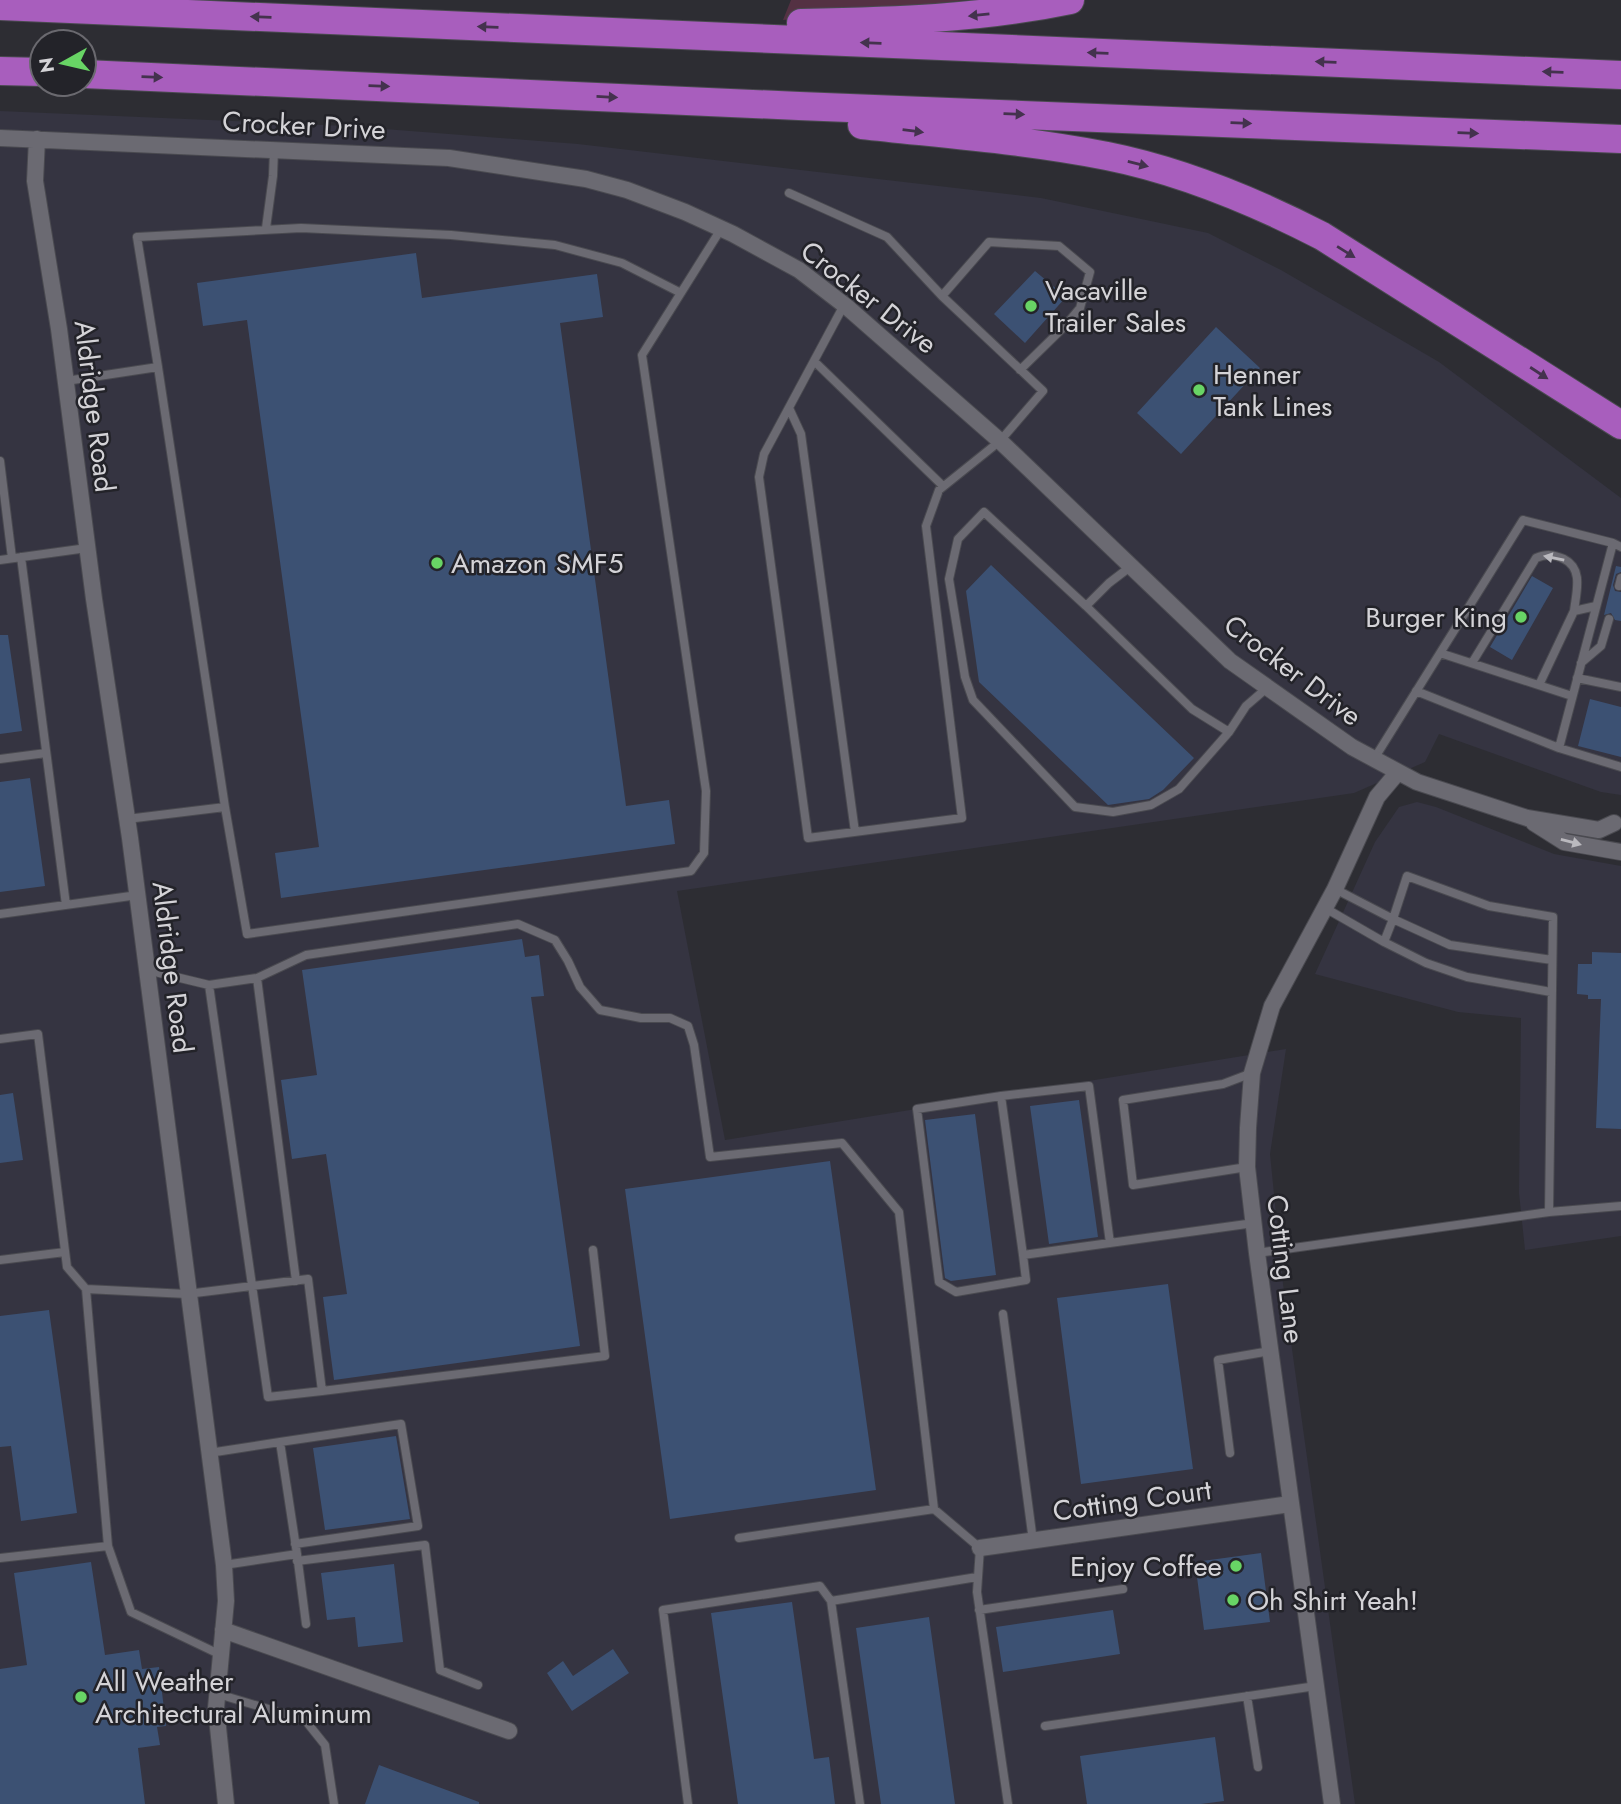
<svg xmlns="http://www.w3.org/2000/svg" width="1621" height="1804" viewBox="0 0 1621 1804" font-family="Jost,sans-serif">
  <rect width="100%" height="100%" fill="#2d2d33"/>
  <path fill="#353441" d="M0 111 346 126 578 144 1041 198 1208 233 1281 270 1439 362 1621 498V795L1601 792 1439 734 1425 762 1354 793 677 891 725 1140 1286 1049 1270 1154 1283 1284 1355 1804H0Z
    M1417 802 1436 807 1554 854 1621 866V1236L1525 1250 1519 1193 1521 1018 1458 1012 1315 974 1375 842 1399 807Z"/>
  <path fill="#543143" d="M791 0H967L783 20Z"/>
  <path fill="#3c5173" d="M416 253 422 298 597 274 603 317 560 323 626 806 669 800 675 844 281 898 275 853 319 847 247 320 203 326 197 283Z
    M1035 271 1066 297 1025 343 994 314Z
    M1216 327 1260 368 1181 454 1137 413Z
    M991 565 1194 758 1163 790 1149 799 1108 805 979 682 966 591Z
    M1616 566 1621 567V572L1616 574 1613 585 1615 591 1621 592V621L1615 620 1611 613 1604 615Z
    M1532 576 1553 588 1512 660 1490 647Z
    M0 635H8L22 731 0 734Z
    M1590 699 1621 707V757L1578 746Z
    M30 778 45 886 0 892V782Z
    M522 939 525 957 539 955 544 996 531 997 580 1346 334 1380 323 1297 347 1294 326 1154 292 1159 281 1080 317 1075 302 970Z
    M1592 952 1621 953V1129L1596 1128 1601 999H1588V995L1577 994 1578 964H1592Z
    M13 1093 23 1160 0 1163V1095Z
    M1079 1100 1098 1237 1049 1244 1030 1106Z
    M975 1114 996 1275 951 1281 945 1278 925 1120Z
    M830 1161 876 1490 670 1519 625 1189Z
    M1168 1284 1193 1469 1081 1484 1057 1298Z
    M49 1310 77 1513 21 1521 11 1446 0 1447V1316Z
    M396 1436 410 1519 325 1530 313 1448Z
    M1261 1553 1270 1622 1204 1630 1195 1562Z
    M91 1562 105 1655 139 1650 142 1669 159 1667 166 1726 157 1727 160 1745 138 1748 145 1804H0V1669L27 1665 14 1573Z
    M394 1564 403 1642 358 1647 355 1617 327 1620 321 1573Z
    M792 1602 814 1759 829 1757 835 1804H738L711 1613Z
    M1113 1610 1120 1654 1003 1672 996 1627Z
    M929 1617 955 1804H881L856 1628Z
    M613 1649 629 1673 572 1711 547 1673 563 1661 573 1676Z
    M1215 1737 1224 1801 1201 1804H1087L1080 1756Z
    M379 1765 479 1802V1804H365Z"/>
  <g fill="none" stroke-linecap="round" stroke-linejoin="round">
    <defs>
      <path id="service" d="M789 193 887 237 942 296
        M266 228 273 176 274 150
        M844 305 764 454 759 477 808 838 962 818 926 526 939 490 1000 441 1043 391 942 296 989 242 1059 246 1090 272 1080 308 1065 326 1020 370
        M814 361 943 486
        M158 367 225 807
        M66 381 158 367 137 237 301 228 451 235 555 245 622 263 681 293
        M789 408 801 434 855 832
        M0 461 12 558
        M21 557 66 905
        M0 560 87 548
        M1619 586 1621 578
        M1086 606 1109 583 1130 567
        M1440 653 1572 696
        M1472 663 1536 558C1546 554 1553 554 1564 559 1584 569 1576 593 1574 611
        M1581 663 1601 646 1609 619
        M1577 678 1621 687
        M1539 685 1574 611 1596 606
        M1416 691 1559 748 1613 543
        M1229 732 1192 709 1086 606 984 512 958 539 949 579 965 677 973 700 1075 807 1113 812 1151 805 1179 789 1229 732 1246 706 1268 687
        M1559 748 1621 767
        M0 759 46 753
        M1374 759 1523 520 1613 543 1621 547
        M127 819 225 807 247 934 691 871 704 853 706 791 642 355 721 229
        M1325 908 1384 942 1393 919 1450 945 1552 960
        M0 914 138 895
        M1384 942 1426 963 1467 977 1551 992
        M147 970 209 985 268 1397 322 1391
        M257 978 306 955 518 924 555 940 568 961 580 987 600 1010 641 1018H670L688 1026 694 1045 710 1157 842 1143 899 1212 934 1509
        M209 985 257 978 296 1281
        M0 1039 38 1034 67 1267 86 1289
        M1001 1096 1089 1086 1110 1243
        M1247 1167 1133 1185 1123 1100 1223 1084 1252 1073
        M1549 1212 1621 1206
        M1257 1253 1549 1212 1553 917 1489 906 1407 876 1393 919 1335 889
        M1023 1255 1026 1280 956 1292 939 1282 917 1109 1001 1096 1023 1255 1254 1223
        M0 1260 65 1252
        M1003 1314 1033 1541
        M280 1442 401 1424 418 1526 295 1544
        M209 1453 280 1442 297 1554
        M1230 1453 1218 1360 1270 1351
        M739 1538 934 1509 980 1548 977 1592 1008 1804
        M0 1558 108 1546
        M297 1561 425 1545 440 1670 478 1685
        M224 1565 297 1554 306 1624
        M831 1601 860 1804
        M979 1610 1123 1589
        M221 1655 131 1612 108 1546 86 1289 187 1294 308 1279 322 1391 605 1356 593 1250
        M218 1694 305 1720 325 1745 334 1804
        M1247 1696 1258 1767
        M1045 1726 1316 1686
        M688 1804 663 1610 820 1586 831 1601 977 1577"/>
      <path id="minor" d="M0 138 449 158 586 179 627 190 685 212 733 234 799 270 847 307 1000 441 1230 661 1352 747 1417 782 1527 818 1599 830 1614 823
        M37 139 35 181 59 329 94 599 130 838 224 1565 226 1601 216 1708 226 1804
        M1534 823 1564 842 1621 852
        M980 1548 1290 1504
        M223 1630 509 1731
        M1332 1804 1257 1253 1247 1167 1248 1128 1252 1073 1272 1006 1335 889 1377 797 1398 772"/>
      <path id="motorway" d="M0 6 1621 75
        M801 23C894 21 979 19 1070 0
        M0 71 42 72
        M84 74 799 106 1621 139
        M862 125C943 134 1026 140 1107 156 1182 171 1254 201 1322 236L1621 425"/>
    </defs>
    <use href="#service" stroke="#4a4a50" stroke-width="10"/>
    <use href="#minor" stroke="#4a4a50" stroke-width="18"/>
    <use href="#motorway" stroke="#4a4a50" stroke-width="30"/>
    <use href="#service" stroke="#6b6a72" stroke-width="8"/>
    <use href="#minor" stroke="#6b6a72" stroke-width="16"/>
    <use href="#motorway" stroke="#a85ebd" stroke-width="28"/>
  </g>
  <defs><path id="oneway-solid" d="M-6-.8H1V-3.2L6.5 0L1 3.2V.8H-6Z" transform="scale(1.75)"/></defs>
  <g fill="#44324e">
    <use href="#oneway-solid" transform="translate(979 15) rotate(174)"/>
    <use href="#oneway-solid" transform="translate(261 17) rotate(-178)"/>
    <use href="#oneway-solid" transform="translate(488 27) rotate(-178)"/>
    <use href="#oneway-solid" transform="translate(871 43) rotate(-178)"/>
    <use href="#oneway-solid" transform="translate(1098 53) rotate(-178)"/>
    <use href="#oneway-solid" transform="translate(1326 62) rotate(-178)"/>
    <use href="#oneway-solid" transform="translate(1553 72) rotate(-178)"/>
    <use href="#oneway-solid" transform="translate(152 77) rotate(2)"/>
    <use href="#oneway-solid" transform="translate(379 86) rotate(2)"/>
    <use href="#oneway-solid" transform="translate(607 97) rotate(3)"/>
    <use href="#oneway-solid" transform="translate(1014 114) rotate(2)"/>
    <use href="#oneway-solid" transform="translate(1241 123) rotate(2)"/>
    <use href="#oneway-solid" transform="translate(913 131) rotate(7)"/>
    <use href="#oneway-solid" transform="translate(1468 133) rotate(2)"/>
    <use href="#oneway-solid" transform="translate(1138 164) rotate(14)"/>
    <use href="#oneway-solid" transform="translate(1346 252) rotate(32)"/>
    <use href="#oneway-solid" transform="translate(1539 373) rotate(33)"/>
  </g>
  <g fill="#bab9be">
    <use href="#oneway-solid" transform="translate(1554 558) rotate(-168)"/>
    <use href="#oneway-solid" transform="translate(1571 842) rotate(15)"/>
  </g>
  <g fill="#68d465" stroke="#232329" stroke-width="2.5">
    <circle cx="1031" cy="306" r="7"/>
    <circle cx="1199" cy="390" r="7"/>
    <circle cx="437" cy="563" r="7"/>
    <circle cx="1521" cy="617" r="7"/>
    <circle cx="1236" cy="1566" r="7"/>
    <circle cx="1233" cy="1600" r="7"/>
    <circle cx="81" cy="1697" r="7"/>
  </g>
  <g text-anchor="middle" stroke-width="5" stroke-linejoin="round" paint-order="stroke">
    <g font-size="28" fill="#d4d3d7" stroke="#232329">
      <text transform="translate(304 125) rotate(3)" y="10">Crocker Drive</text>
      <text transform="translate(869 297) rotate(38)" y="10">Crocker Drive</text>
      <text transform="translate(95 406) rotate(83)" y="10">Aldridge Road</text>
      <text transform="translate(1293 670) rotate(37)" y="10">Crocker Drive</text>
      <text transform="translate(173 967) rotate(83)" y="10">Aldridge Road</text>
      <text transform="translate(1286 1269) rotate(83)" y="10">Cotting Lane</text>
      <text transform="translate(1132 1500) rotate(-8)" y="10">Cotting Court</text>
    </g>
    <g font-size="28" fill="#d4d3d7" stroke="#232329" text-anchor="start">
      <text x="1045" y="300">Vacaville<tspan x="1045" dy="32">Trailer Sales</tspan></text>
      <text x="1213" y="384">Henner<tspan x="1213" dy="32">Tank Lines</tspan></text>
      <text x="451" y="573">Amazon SMF5</text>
      <text x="1507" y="627" text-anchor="end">Burger King</text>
      <text x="1222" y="1576" text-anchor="end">Enjoy Coffee</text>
      <text x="1247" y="1610">Oh Shirt Yeah!</text>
      <text x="95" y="1691">All Weather<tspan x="95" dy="32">Architectural Aluminum</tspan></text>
    </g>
  </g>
  <g transform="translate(63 63) rotate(262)"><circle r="33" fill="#232329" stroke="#6a696f" stroke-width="2"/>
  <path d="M0-5L12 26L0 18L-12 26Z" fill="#68d465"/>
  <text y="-10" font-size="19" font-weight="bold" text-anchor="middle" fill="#d4d3d7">N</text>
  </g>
</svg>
